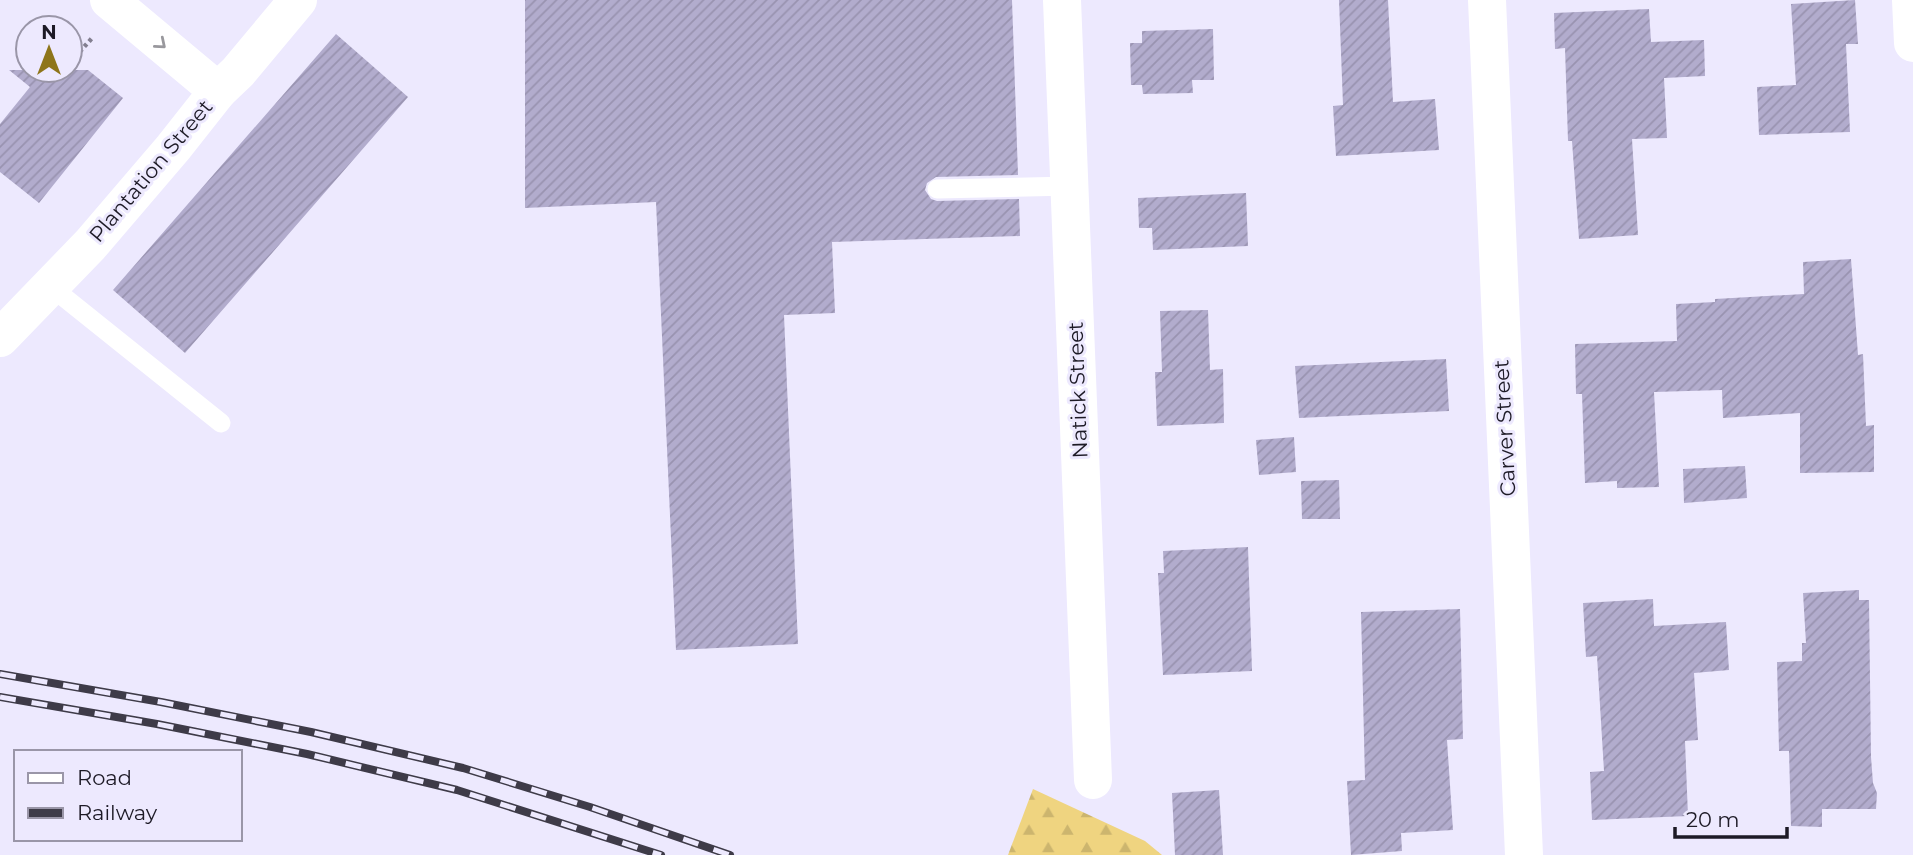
<svg xmlns="http://www.w3.org/2000/svg" width="1913" height="855" viewBox="0 0 1913 855" font-family="Montserrat,sans-serif">
  <defs>
    <pattern id="forest-firs" width="22" height="20" patternUnits="userSpaceOnUse" patternTransform="scale(1.75)"><rect width="22" height="20" fill="#efd480"/><path d="M5 1l3.5 6h-7zM16 11l3.5 6h-7z" fill="#ccb56e"/></pattern>
    <pattern id="building-hatch" width="6" height="6" patternUnits="userSpaceOnUse" patternTransform="scale(1.75)"><rect width="6" height="6" fill="#b2accd"/><path d="M-1 1l2-2M0 6l6-6M5 7l2-2" fill="none" stroke="#9993b0"/></pattern>
  </defs>
  <rect width="100%" height="100%" fill="#ede9fe"/>
  <path fill="url(#forest-firs)" d="M1033 789 1145 841 1162 855H1008Z"/>
  <path fill="url(#building-hatch)" d="M525 0H1012L1018 175 936 177 927 183 925 190 931 199 937 201 1019 199 1020 236 832 242 835 313 784 315 798 644 676 650 656 202 525 208Z
    M1339 0H1388L1393 102 1435 99 1439 150 1336 156 1333 106 1343 105Z
    M1855 0 1858 44H1846L1850 132 1759 135 1757 87 1796 85 1791 4Z
    M1649 9 1651 42 1704 40 1705 76 1664 78 1667 138 1632 139 1638 235 1579 239 1572 141H1568L1565 48 1555 49 1554 13Z
    M1213 29 1214 80H1192L1193 93 1143 94 1142 85H1131L1130 43H1142V31Z
    M336 34 408 97 185 353 113 290Z
    M9 70H88L123 98 39 203 0 172V124L30 87Z
    M1246 193 1248 246 1153 250 1152 228H1139L1138 198Z
    M1851 259 1858 355 1863 354 1866 426 1874 425V472L1800 473V413L1723 418 1722 390 1654 392 1659 487 1617 488V481L1585 483 1582 394H1576L1575 344 1677 341 1676 304 1715 302V299L1804 294 1803 262Z
    M1208 310 1210 370 1223 369 1224 423 1157 426 1155 372H1162L1160 311Z
    M1446 359 1449 411 1299 418 1295 366Z
    M1294 437 1296 472 1259 475 1256 440Z
    M1745 466 1747 498 1684 503 1683 469Z
    M1339 480 1340 519H1302L1301 481Z
    M1248 547 1252 671 1163 675 1158 573H1164L1163 551Z
    M1859 590V600H1869L1871 757 1873 783 1877 793 1876 809H1822V827L1791 826 1789 751H1779L1777 662 1802 661V643H1806L1803 593Z
    M1653 599 1654 626 1726 622 1729 670 1694 673 1698 740 1685 741 1688 816 1592 820 1590 772 1604 771 1597 656 1586 657 1583 603Z
    M1460 609 1463 739 1447 740 1453 830 1401 833 1402 851 1351 855 1347 781 1365 780 1361 612Z
    M1219 790 1223 855H1175L1172 793Z"/>
  <g fill="none" stroke-linecap="round" stroke-linejoin="round">
    <path stroke="#837f90" stroke-width="4.5" stroke-dasharray="3.5 3.5" stroke-linecap="butt" d="M75 57 93 37"/>
    <path stroke="#fff" stroke-width="19" d="M937 189 1071 186
      M50 286 221 423"/>
    <path stroke="#fff" stroke-width="38" d="M109 0 218 91
      M1062 0 1093 780
      M1487 0 1524 855
      M1911 0 1913 43"/>
    <path stroke="#fff" stroke-width="38" d="M0 338 90 245 173 148 218 91 238 72 298 0"/>
    <defs>
      <path id="rail" d="M0 674 161 702 311 732 463 768 590 807 730 855
        M0 697 157 724 307 754 457 790 661 855"/>
    </defs>
    <use href="#rail" stroke="#3e3b48" stroke-width="8"/>
    <use href="#rail" stroke="#ede9fe" stroke-width="5" stroke-dasharray="16" stroke-linecap="butt"/>
  </g>
  <defs><path id="oneway-chevron" d="M-2-3.5L2.5 0L-2 3.5" fill="none" stroke-width="1.6" stroke-linecap="round" stroke-linejoin="round" transform="scale(1.75)"/></defs>
  <use stroke="#99989d" href="#oneway-chevron" transform="translate(161 44) rotate(40)"/>
  <g text-anchor="middle" stroke-width="6" stroke-linejoin="round" paint-order="stroke">
    <g font-size="21" fill="#1d1a26" stroke="#ede9fe">
      <text transform="translate(151 171) rotate(-50)" y="7">Plantation Street</text>
      <text transform="translate(1078 390) rotate(-92)" y="7">Natick Street</text>
      <text transform="translate(1505 428) rotate(-93)" y="7">Carver Street</text>
    </g>
  </g>
  <rect x="14" y="750" width="228" height="91" fill="#ede9fe" stroke="#9a96a8" stroke-width="2"/>
  <rect x="28" y="773" width="35" height="10" fill="#ffffff" stroke="#9a96a8" stroke-width="2"/>
  <text x="77" y="785" font-size="21" fill="#1d1a26">Road</text>
  <rect x="28" y="808" width="35" height="10" fill="#3e3b48" stroke="#9a96a8" stroke-width="2"/>
  <text x="77" y="820" font-size="21" fill="#1d1a26">Railway</text>
  <g transform="translate(49 49)"><circle r="33" fill="#ede9fe" stroke="#9a96a8" stroke-width="2"/>
  <path d="M0-5L12 26L0 18L-12 26Z" fill="#8e751a"/>
  <text y="-10" font-size="19" font-weight="bold" text-anchor="middle" fill="#1d1a26">N</text>
  </g>
  <path d="M1675 827v10h112v-10" fill="none" stroke="#1d1a26" stroke-width="3.5"/>
  <text x="1686" y="827" font-size="21" fill="#1d1a26" stroke="#ede9fe" stroke-width="5" paint-order="stroke">20 m</text>
</svg>
